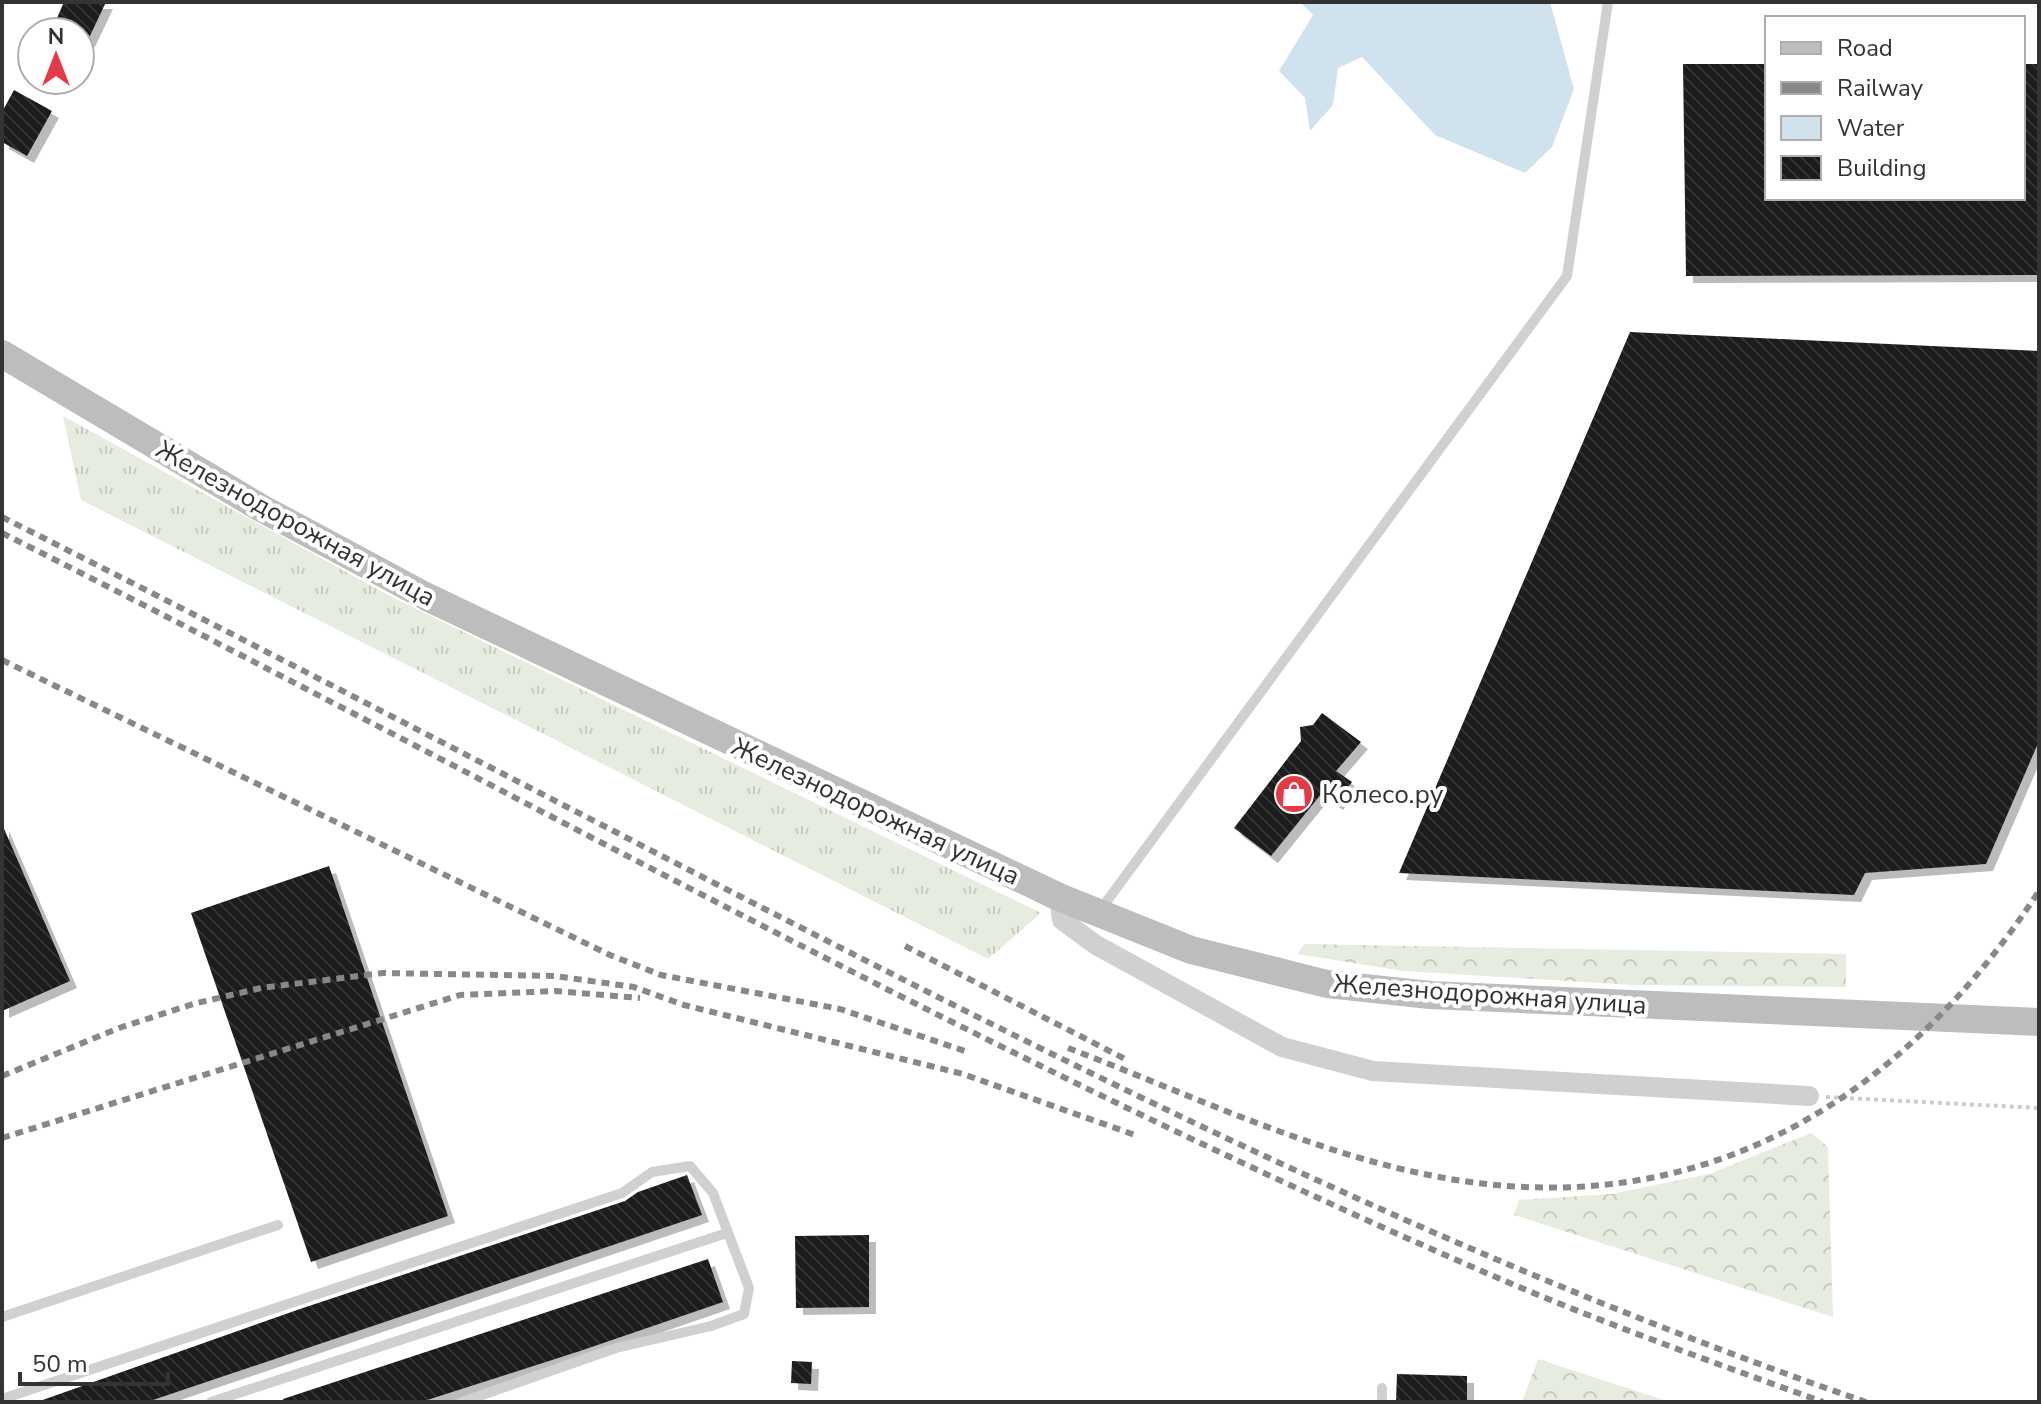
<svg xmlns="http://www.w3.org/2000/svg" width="2041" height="1404" viewBox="0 0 2041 1404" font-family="'Nunito Sans',sans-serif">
  <defs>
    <pattern id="grass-tufts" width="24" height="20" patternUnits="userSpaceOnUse" patternTransform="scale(2)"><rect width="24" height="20" fill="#e6ecdf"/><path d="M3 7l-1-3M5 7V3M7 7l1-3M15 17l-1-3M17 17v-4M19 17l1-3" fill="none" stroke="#c6cbc0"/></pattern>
    <pattern id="forest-crowns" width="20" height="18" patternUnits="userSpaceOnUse" patternTransform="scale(2)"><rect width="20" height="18" fill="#e6ecdf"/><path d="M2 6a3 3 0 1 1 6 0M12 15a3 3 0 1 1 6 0" fill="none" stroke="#c6cbc0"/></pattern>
    <pattern id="building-back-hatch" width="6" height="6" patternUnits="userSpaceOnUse" patternTransform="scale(2)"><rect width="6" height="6" fill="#1a1a1a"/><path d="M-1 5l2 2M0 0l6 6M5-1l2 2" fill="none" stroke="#333"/></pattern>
    <filter id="shadow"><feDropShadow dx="7" dy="7" stdDeviation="0" flood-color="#0004"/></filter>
  </defs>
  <rect width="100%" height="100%" fill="#fff"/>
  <path fill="url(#grass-tufts)" d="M63 416 390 596 1041 913 988 959 81 500Z"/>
  <path fill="url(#forest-crowns)" d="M1305 944 1846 954V987L1633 985 1403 971 1297 954Z
    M1811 1133 1828 1147 1833 1317 1514 1215 1519 1200 1611 1194 1709 1174Z
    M1538 1359 1670 1402H1522Z"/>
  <path fill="#cfe2ee" d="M1300 2H1550L1574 89 1552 147 1525 173 1435 135 1362 57 1338 68 1333 105 1310 131 1305 98 1279 71 1313 15Z"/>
  <path fill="url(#building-back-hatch)" filter="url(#shadow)" d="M64 2H106L88 40 80 37V32H70L54 25Z
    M1683 64H1767V198H2023V64H2039V275L1686 276Z
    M14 90 52 111 27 156 2 142V112Z
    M1630 332 2039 351V741L1986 864 1865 873 1854 895 1399 873Z
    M1322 713 1361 742 1336 771 1352 782 1336 803 1322 793 1271 856 1234 828 1301 741 1300 727 1313 725Z
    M2 824 70 981 2 1011Z
    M329 866 448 1216 311 1262 191 913Z
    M687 1175 702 1215 147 1402H37L300 1309 625 1201 638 1192Z
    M869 1235V1307L796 1308 795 1236Z
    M708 1259 723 1302 580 1351 421 1402H283V1399Z
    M792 1361 812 1362 811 1384 791 1383Z
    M1397 1374 1467 1376V1402H1396Z"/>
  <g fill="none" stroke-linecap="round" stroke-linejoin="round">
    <path stroke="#cdcdcd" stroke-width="4" stroke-dasharray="4 4" stroke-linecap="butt" d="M1826 1097 2039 1108"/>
    <path stroke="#d0d0d0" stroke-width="10" d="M1101 909 1567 276 1608 2
      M2 1317 278 1225
      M2 1399 622 1193 652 1172 690 1166 713 1193 749 1288 744 1314 711 1326 616 1348 462 1402
      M211 1402 727 1233
      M1382 1402V1388"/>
    <path stroke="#d0d0d0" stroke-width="20" d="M1059 897 1062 920 1096 945 1282 1047 1373 1071 1809 1096"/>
    <path stroke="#bdbdbd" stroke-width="28" d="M2 354 261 508 427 597 1059 897 1191 950 1327 984 1430 995 2039 1022"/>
    <path stroke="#888" stroke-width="6" stroke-dasharray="8 6" stroke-linecap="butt" d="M2 517C268 651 531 789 796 925 1148 1105 1491 1273 1866 1402
      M2 533C497 782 982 1055 1491 1275 1600 1322 1712 1362 1823 1402
      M2 660 610 955 661 975 840 1009 968 1052
      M905 946 1129 1061
      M1068 1048C1184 1092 1312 1153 1434 1176 1695 1227 1899 1105 2039 891
      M2 1076 119 1028 193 1004 261 988 383 973 555 976 634 987 684 1005 963 1074 1135 1135
      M2 1138 460 995 555 991 640 998"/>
  </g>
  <defs>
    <symbol id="shop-disc" viewBox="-11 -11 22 22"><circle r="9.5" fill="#e63946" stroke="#fff"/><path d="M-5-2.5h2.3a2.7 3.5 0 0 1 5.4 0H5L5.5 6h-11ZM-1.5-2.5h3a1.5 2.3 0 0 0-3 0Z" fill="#fff"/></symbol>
  </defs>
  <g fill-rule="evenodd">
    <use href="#shop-disc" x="1272" y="772" width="44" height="44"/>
  </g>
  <g text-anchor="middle" stroke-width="8" stroke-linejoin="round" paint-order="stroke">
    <g font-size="26" fill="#333" stroke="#fff">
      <text transform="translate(296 523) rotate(29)" y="9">Железнодорожная улица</text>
      <text transform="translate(876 811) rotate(25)" y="9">Железнодорожная улица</text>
      <text transform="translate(1490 994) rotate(4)" y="9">Железнодорожная улица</text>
    </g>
    <g font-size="26" fill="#333" stroke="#fff" text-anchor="start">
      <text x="1322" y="803">Колесо.ру</text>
    </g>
  </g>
  <rect width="2041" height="1404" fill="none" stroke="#333333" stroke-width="8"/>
  <rect x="1765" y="16" width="260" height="184" fill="#ffffff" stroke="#adadad" stroke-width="2"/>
  <rect x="1781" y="42" width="40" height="12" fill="#bdbdbd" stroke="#adadad" stroke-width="2"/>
  <text x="1837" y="56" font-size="24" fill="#333333">Road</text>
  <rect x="1781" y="82" width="40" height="12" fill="#888888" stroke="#adadad" stroke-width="2"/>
  <text x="1837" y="96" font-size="24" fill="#333333">Railway</text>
  <rect x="1781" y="116" width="40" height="24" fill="#cfe2ee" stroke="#adadad" stroke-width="2"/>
  <text x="1837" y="136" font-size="24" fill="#333333">Water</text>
  <rect x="1781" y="156" width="40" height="24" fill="url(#building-back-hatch)" stroke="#adadad" stroke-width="2"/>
  <text x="1837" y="176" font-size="24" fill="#333333">Building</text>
  <g transform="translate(56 56)"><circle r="38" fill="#ffffff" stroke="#adadad" stroke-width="2"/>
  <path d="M0-6L14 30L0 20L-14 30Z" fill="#e63946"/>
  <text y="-12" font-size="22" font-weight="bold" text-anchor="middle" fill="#333333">N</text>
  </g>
  <path d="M20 1372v12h148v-12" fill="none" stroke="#333333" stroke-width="4"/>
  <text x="32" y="1372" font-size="24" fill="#333333" stroke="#ffffff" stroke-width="6" paint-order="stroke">50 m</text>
</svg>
